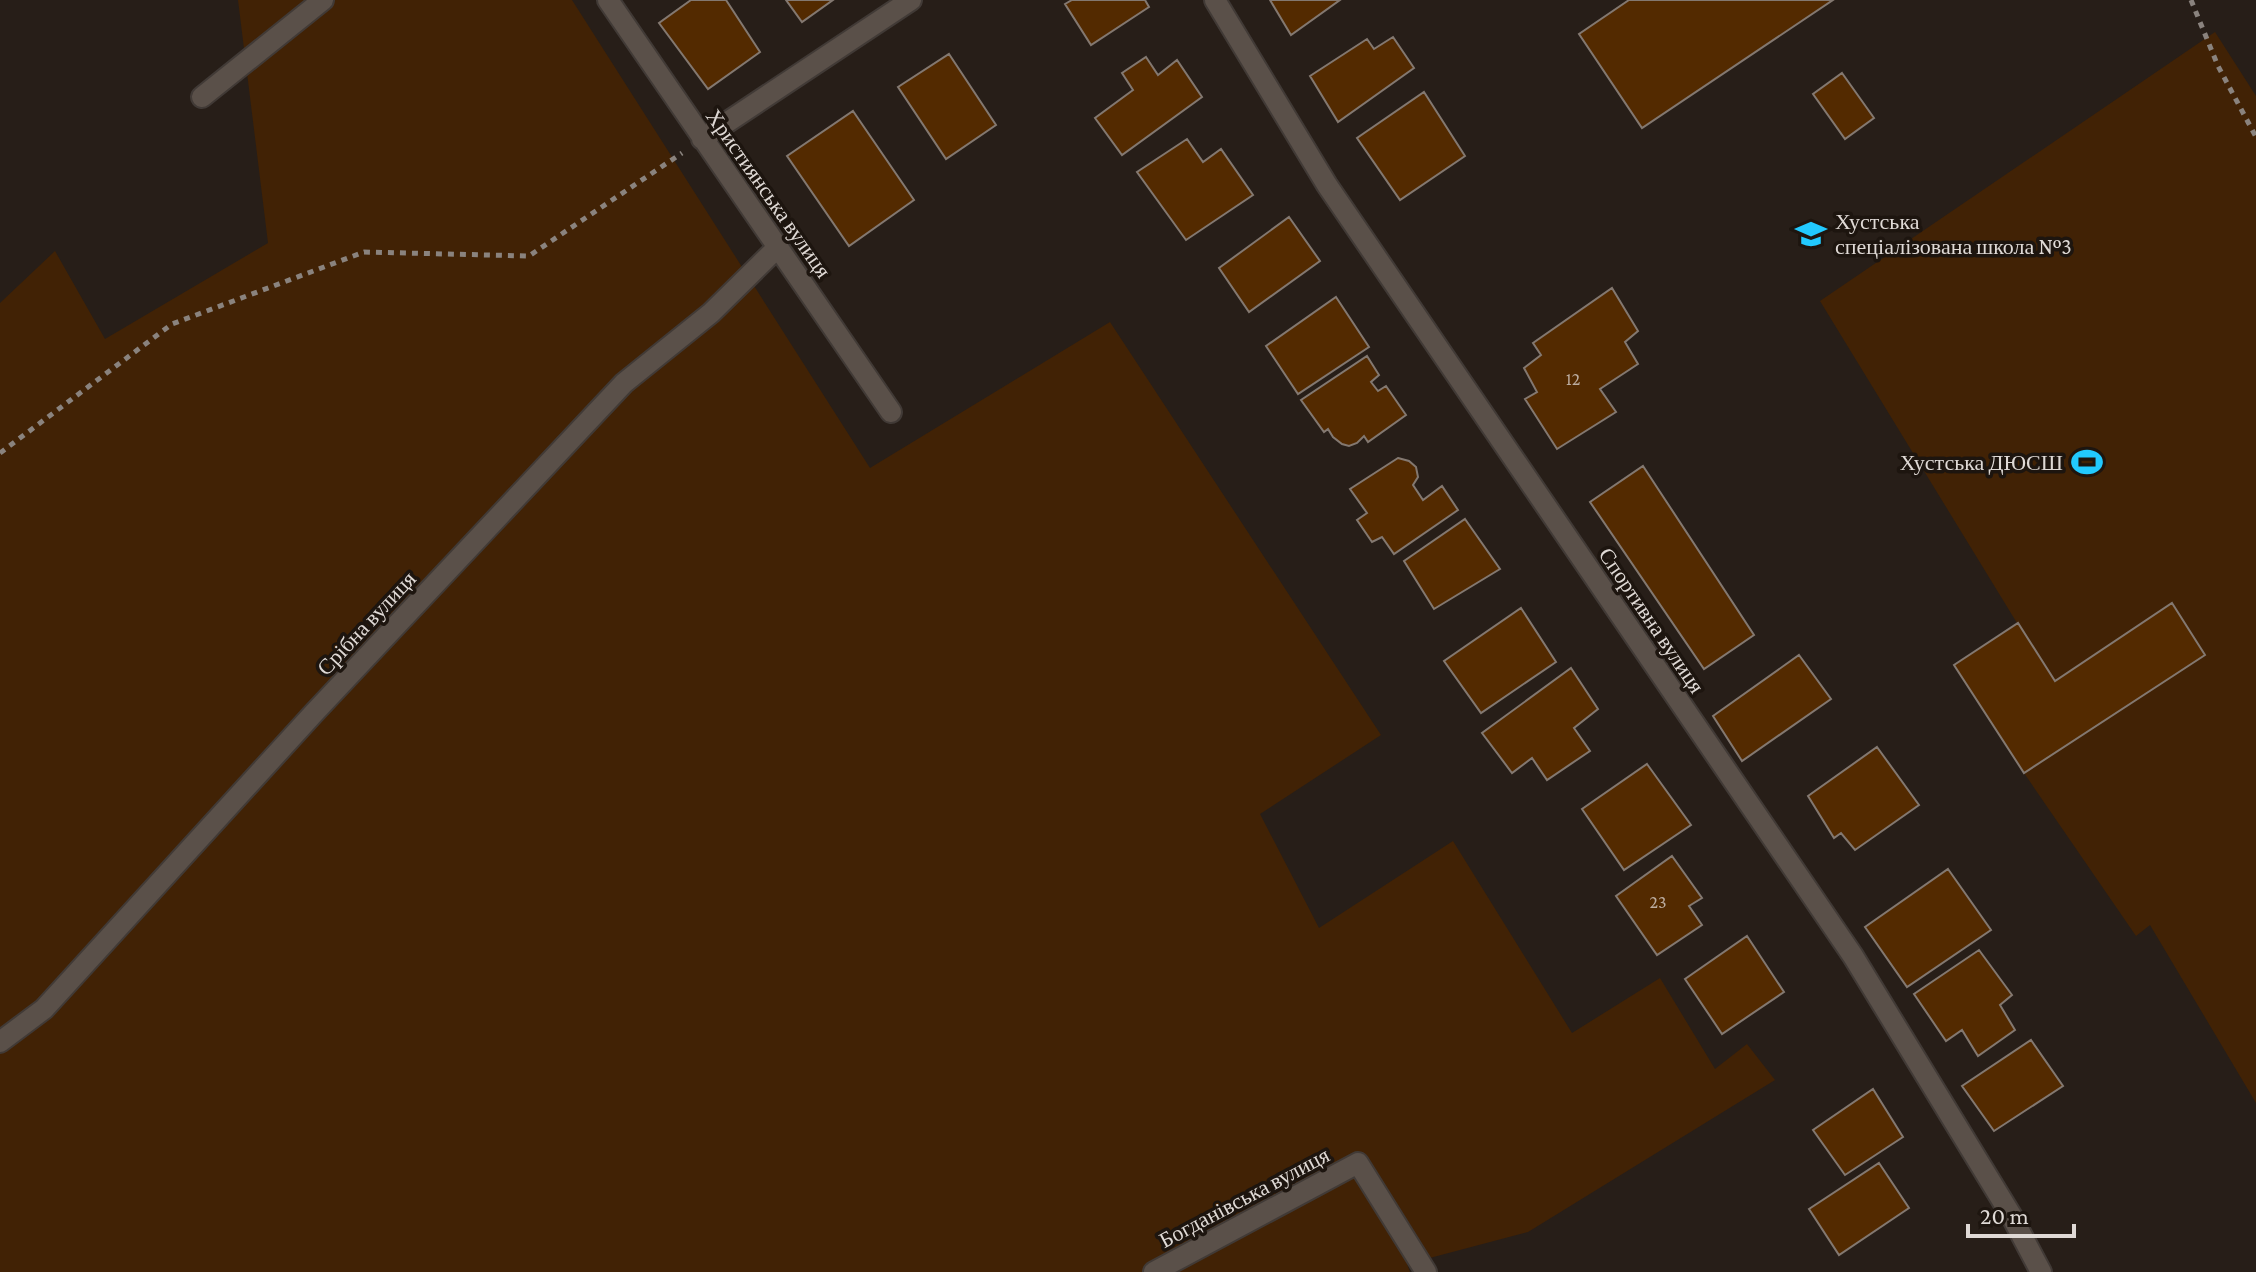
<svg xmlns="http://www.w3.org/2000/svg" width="2256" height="1272" viewBox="0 0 2256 1272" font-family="'Crimson Pro',serif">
  <rect width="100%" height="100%" fill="#271e18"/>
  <path fill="#412205" d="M238 0H572L870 468 1110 322 1381 735 1260 814 1319 928 1453 841 1572 1033 1660 978 1715 1069 1747 1044 1775 1080 1528 1232 1407 1264 1410 1272H0V303L55 251 105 339 268 243Z
    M2215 32 2256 96V1103L2150 925 2136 936 2024 773 1954 665 2017 623 1820 301Z"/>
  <path fill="#532a00" stroke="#837870" stroke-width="2" d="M691 0H726L760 52 708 89 659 23Z
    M786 0H833L802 22Z
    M1072 0H1145L1149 7 1091 45 1065 4Z
    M1270 0H1340L1291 35Z
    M1629 0H1833L1642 128 1579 34Z
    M1393 37 1414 68 1338 122 1310 76 1367 39 1374 49Z
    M949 54 996 125 946 159 898 87Z
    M1146 57 1158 75 1177 60 1202 97 1122 155 1095 118 1133 90 1122 73Z
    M1842 73 1874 118 1845 139 1813 94Z
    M1424 92 1465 156 1400 200 1357 138Z
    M853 111 914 200 849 246 787 156Z
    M1187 139 1203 162 1221 149 1253 195 1186 240 1137 172Z
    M1289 217 1320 261 1249 312 1219 268Z
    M1612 288 1638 331 1625 342 1638 364 1600 389 1616 412 1557 449 1525 399 1537 392 1524 368 1541 355 1533 343Z
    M1336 297 1369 347 1298 394 1266 346Z
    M1367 356 1379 375 1371 382 1378 391 1386 386 1406 415 1368 442 1364 436 1357 443 1349 446 1342 444 1333 437 1328 429 1324 432 1301 400Z
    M1398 458 1409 461 1416 467 1418 477 1413 485 1423 500 1442 486 1458 510 1394 554 1382 537 1372 542 1357 520 1367 513 1350 489Z
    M1643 466 1754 635 1704 669 1590 502Z
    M1465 519 1500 569 1434 609 1404 561Z
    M2172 603 2205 655 2024 773 1954 665 2018 623 2055 681Z
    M1521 608 1556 662 1481 713 1444 661Z
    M1799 655 1831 699 1742 761 1713 716Z
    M1571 668 1598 709 1574 728 1590 751 1547 780 1532 758 1512 773 1482 733Z
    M1877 747 1919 805 1855 850 1841 833 1834 838 1808 796Z
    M1647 764 1691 825 1624 870 1582 809Z
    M1672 856 1702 898 1689 906 1702 925 1657 955 1616 896Z
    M1948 869 1991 930 1907 987 1865 927Z
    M1747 936 1784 992 1722 1034 1685 979Z
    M1979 950 2012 995 2000 1005 2015 1030 1978 1056 1962 1030 1946 1041 1914 994Z
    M2031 1040 2063 1086 1994 1131 1962 1086Z
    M1873 1089 1903 1137 1845 1175 1813 1130Z
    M1879 1163 1909 1208 1839 1255 1809 1209Z"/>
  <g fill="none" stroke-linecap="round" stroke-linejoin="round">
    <defs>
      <path id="street" d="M608 0 891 412
        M1215 0 1327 185 1853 956 2011 1215 2041 1272
        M202 97 323 0
        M702 139 911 0
        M0 1042 44 1009 313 714 624 383 711 313 777 248
        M1154 1272 1358 1163 1426 1272"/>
    </defs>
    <use href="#street" stroke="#413a36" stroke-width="24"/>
    <path stroke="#8a837e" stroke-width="5" stroke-dasharray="6 6" stroke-linecap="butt" d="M2191 0 2218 66 2256 137
      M0 453 172 324 364 252 529 256 682 153"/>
    <use href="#street" stroke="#5a5049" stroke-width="20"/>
  </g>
  <defs>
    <symbol id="school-bare" viewBox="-9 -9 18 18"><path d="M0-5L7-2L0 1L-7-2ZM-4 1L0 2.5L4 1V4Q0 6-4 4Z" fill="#22c9fe" stroke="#1d150f" stroke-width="2.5" paint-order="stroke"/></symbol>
    <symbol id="stadium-bare" viewBox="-9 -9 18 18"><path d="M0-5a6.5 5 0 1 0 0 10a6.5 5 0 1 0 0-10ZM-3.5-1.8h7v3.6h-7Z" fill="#22c9fe" stroke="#1d150f" stroke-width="2.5" paint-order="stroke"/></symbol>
  </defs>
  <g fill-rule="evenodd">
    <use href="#school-bare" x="1789" y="212" width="44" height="44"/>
    <use href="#stadium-bare" x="2065" y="440" width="44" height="44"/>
  </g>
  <g text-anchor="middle" stroke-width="7" stroke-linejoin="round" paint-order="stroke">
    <g font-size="18" fill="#bcada0">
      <text x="1573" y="385">12</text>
      <text x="1658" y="908">23</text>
    </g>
    <g font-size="22" fill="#dfd9d5" stroke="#1d150f">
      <text transform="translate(769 193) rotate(55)" y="8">Християнська вулиця</text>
      <text transform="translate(1652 620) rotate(56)" y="8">Спортивна вулиця</text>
      <text transform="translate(366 623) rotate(-47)" y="8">Срібна вулиця</text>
      <text transform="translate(1244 1197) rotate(-28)" y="8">Богданівська вулиця</text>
    </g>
    <g font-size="22" fill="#dfd9d5" stroke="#1d150f" text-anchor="start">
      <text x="1835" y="229">Хустська<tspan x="1835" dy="25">спеціалізована школа №3</tspan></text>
      <text x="2063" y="470" text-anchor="end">Хустська ДЮСШ</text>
    </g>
  </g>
  <path d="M1968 1224v12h106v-12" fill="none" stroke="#dfd9d5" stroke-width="4"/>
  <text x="1980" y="1224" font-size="24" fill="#dfd9d5" stroke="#1d150f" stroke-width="6" paint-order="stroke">20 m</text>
</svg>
